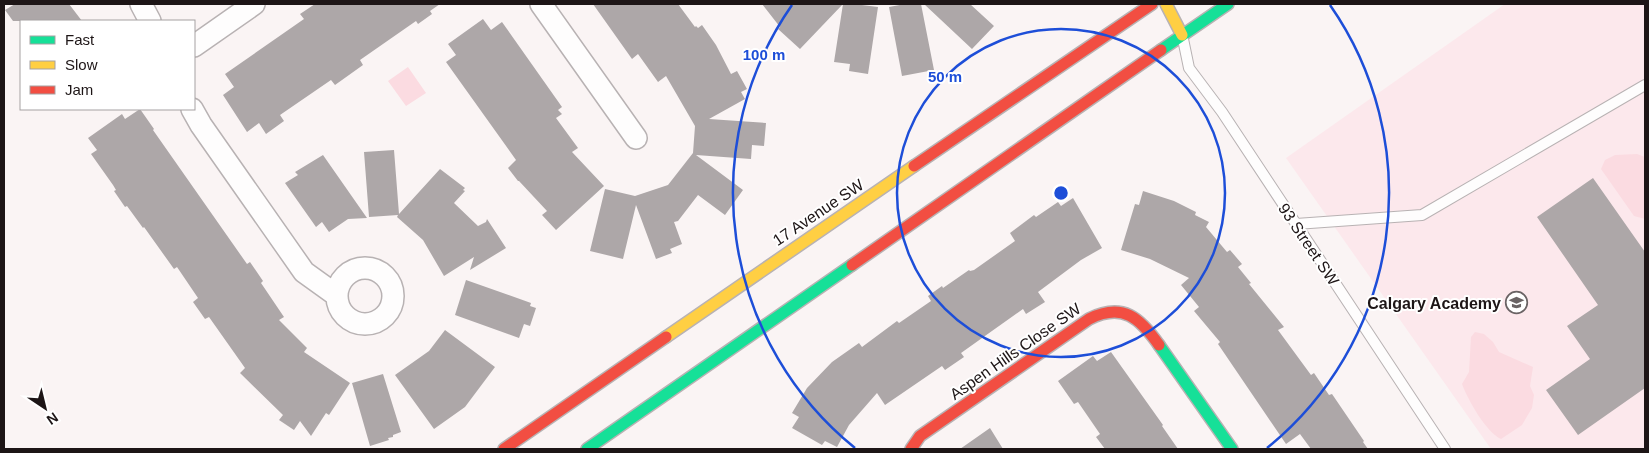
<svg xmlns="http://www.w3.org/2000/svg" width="1649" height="453" viewBox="0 0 1649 453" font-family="Arial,sans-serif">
  <rect width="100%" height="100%" fill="#faf4f4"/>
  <path fill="#fce8ec" d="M1505 4H1645V449H1491L1286 158Z"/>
  <path fill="#fbdbe1" d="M408 67 426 93 406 106 388 81Z
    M1637 154 1645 157V219L1634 216 1601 169 1605 160 1615 155Z
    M1475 332 1484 334 1493 342 1499 352 1533 367 1530 386 1534 395 1532 408 1522 425 1501 439C1486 432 1468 400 1462 384L1469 372 1471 337Z"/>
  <path fill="#ada7a8" d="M15 4H69L82 21H13L5 10Z
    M315 4H440L430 11 432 14 418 24 416 21 360 60 363 65 335 85 331 80 280 115 284 121 266 134 259 123 247 132 223 95 234 87 225 74 304 19 300 14Z
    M593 4H678L695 27 696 26 698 28 702 25 716 45 731 74 737 71 747 89 741 92 745 99 709 119 766 123 764 146 752 145 751 159 696 155 743 190 725 215 698 195 678 221 674 222 682 244 670 249 672 253 656 259 636 205 623 259 590 251 605 189 635 196 668 185 693 153 695 126 666 76 658 82 638 54 632 59Z
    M762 4H854L878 7 868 74 849 71 850 64 834 62 843 4 800 49 778 29 780 27Z
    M905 4H921L934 70 902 76 889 7Z
    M924 4H970L994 26 972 49Z
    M483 19 491 30 502 22 562 107 558 110 562 114 556 118 578 148 572 152 604 186 556 230 542 215 547 211 519 181H518L508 168 516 160 446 62 456 55 448 44Z
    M140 109 154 129 153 130 247 264 250 262 263 281 261 283 284 317 279 320 307 348 304 352 350 383 329 415 326 413 311 436 300 421 294 430 279 420 283 415 240 373 245 368 209 317 205 319 193 302 198 298 177 267 174 269 144 227 143 228 127 206 125 207 114 191 116 190 113 185 91 154 97 150 88 138 122 114 125 119Z
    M394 150 399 214 440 169 465 188 463 190 465 191 454 203 478 226 486 222 487 219 506 248 470 270 474 257 444 276 423 240 397 217 398 215 369 217 364 152Z
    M323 155 367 218 348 219 329 232 322 222 316 227 285 183 298 175 295 172Z
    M1593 178 1645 252V388L1578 435 1546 390 1590 359 1567 326 1598 305 1537 217Z
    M1143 191 1174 201 1196 212 1195 215 1209 222 1206 227 1227 252 1230 250 1242 264 1238 267 1251 283 1249 284 1284 327 1278 330 1311 375 1314 373 1329 395 1332 394 1364 441 1363 442 1368 449H1311L1300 434 1286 444 1218 344 1220 342 1194 311 1199 307 1181 285 1189 278 1150 259 1121 250 1135 204 1139 205Z
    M1073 198 1102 248 1081 260 1038 292 1045 302 1026 314 1023 309 961 353 964 357 945 370 942 366 885 405 877 393 849 425 837 447 825 441 822 445 792 428 799 417 792 413 807 388 832 362 859 343 862 347 897 321 899 323 931 301 928 296 942 286 943 288 969 270 970 271 974 270 1015 241 1010 233 1034 215 1036 217 1058 202 1061 206Z
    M466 280 531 303 530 306 536 308 530 326 524 324 519 338 455 315Z
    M445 330 495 367 465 407 434 429 395 375 429 351Z
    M1111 352 1163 425 1162 426 1178 449H1105L1096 437 1100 434 1078 402 1074 404 1058 381 1093 356 1097 361Z
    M383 374 401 432 393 435V437L388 438 389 440 370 446 352 383Z
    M990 428 1003 449H960Z"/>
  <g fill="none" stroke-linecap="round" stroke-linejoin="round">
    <defs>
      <path id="lane" d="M1183 39 1189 68 1222 112 1445 449
        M1296 224 1422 215 1645 85"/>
      <path id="street" d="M141 4 150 21
        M541 4 636 138
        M194 46 254 4
        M192 109 201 125 304 272 336 295
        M337 296a28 28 0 1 1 56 0a28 28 0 1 1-56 0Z"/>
      <path id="fast" d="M1161 50 1228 4
        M1159 345 1232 449
        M587 449 852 265"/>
      <path id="slow" d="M1166 4 1182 35
        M666 337 914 166"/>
      <path id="jam" d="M914 166 1152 4
        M852 265 1161 50
        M504 449 666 337
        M911 449 920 436 1089 319C1123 302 1140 318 1159 345"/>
    </defs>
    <use href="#lane" stroke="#b8b2b3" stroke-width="12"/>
    <use href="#street" stroke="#b8b2b3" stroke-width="24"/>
    <use href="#fast" stroke="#b8b2b3" stroke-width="14"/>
    <use href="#slow" stroke="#b8b2b3" stroke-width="14"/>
    <use href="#jam" stroke="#b8b2b3" stroke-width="14"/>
    <use href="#lane" stroke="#fefdfd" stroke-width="10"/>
    <use href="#street" stroke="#fefdfd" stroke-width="21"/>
    <use href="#fast" stroke="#16e098" stroke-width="11"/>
    <use href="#slow" stroke="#ffcf43" stroke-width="11"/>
    <use href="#jam" stroke="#f24e42" stroke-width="11"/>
  </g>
  <g fill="none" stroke="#1d4ed8" stroke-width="2.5">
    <circle cx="1061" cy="193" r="164"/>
    <path d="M855 448A328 328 0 0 1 792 5M1330 5A328 328 0 0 1 1267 448"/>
  </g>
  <defs>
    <symbol id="school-ring" viewBox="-11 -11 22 22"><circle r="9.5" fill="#fff" stroke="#6a6364" stroke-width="1.5"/><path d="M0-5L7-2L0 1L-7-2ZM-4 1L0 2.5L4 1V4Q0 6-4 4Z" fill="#6a6364"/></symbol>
  </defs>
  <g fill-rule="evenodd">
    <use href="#school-ring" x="1504" y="290" width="25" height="25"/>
  </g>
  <g text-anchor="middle" stroke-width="4" stroke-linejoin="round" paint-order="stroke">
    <g font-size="16" fill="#1d1516" stroke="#fff">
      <text transform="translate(818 212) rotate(-34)" y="6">17 Avenue SW</text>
      <text transform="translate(1309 244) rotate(56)" y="6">93 Street SW</text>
      <text transform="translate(1015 351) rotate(-35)" y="6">Aspen Hills Close SW</text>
    </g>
    <g font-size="16" font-weight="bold" fill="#1d1516" stroke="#fff" text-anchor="end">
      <text x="1501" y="309">Calgary Academy</text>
    </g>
  </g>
  <circle cx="1061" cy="193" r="8" fill="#1d4ed8" stroke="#fff" stroke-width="2.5"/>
  <g font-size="15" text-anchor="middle" font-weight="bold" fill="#1d4ed8" stroke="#fff" stroke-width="4" stroke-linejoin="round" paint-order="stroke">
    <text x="764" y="60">100 m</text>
    <text x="945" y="82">50 m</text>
  </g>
  <rect width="1649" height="453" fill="none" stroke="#1d1516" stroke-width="10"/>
  <rect x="20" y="20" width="175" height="90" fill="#ffffff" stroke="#a5a1a2"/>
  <rect x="30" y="36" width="25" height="8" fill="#16e098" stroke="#a5a1a2"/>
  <text x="65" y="45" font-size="15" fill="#1d1516">Fast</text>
  <rect x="30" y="61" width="25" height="8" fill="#ffcf43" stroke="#a5a1a2"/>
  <text x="65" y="70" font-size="15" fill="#1d1516">Slow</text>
  <rect x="30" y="86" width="25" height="8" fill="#f24e42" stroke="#a5a1a2"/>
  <text x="65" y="95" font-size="15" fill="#1d1516">Jam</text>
  <g transform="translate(45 408) rotate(145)" stroke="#ffffff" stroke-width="4" paint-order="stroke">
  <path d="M0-4L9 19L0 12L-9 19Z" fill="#1d1516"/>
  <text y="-8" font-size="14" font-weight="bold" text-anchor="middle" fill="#1d1516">N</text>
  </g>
</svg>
